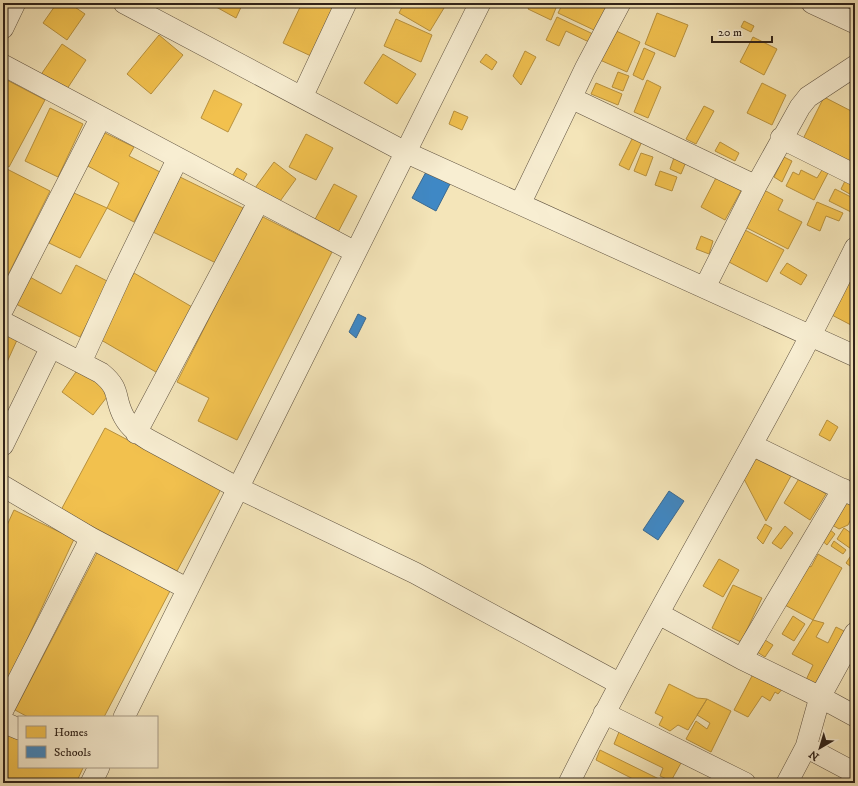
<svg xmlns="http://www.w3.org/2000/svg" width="858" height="786" viewBox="0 0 858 786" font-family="'IM FELL DW Pica',serif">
  <rect width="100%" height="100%" fill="#f4e5b9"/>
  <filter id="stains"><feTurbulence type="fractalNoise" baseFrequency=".005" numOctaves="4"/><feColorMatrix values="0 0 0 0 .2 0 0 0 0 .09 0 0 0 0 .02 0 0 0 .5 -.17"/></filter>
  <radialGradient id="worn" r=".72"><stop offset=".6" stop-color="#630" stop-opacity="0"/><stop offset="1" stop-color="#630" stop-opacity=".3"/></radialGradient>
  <path fill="#f2c14e" stroke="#b8913e" d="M57 3H69L85 14 67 40 43 23Z
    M209 3H243L236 18Z
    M302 3H336L311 56 283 43Z
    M404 3H435L444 8 430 31 399 13Z
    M531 3H544L556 8 551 20 528 9Z
    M563 3H599L608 7 596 31 558 13Z
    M657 13 688 25 675 57 645 44Z
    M557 17 593 34 589 42 566 31 559 46 546 40Z
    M396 19 432 35 421 62 384 46Z
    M744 21 754 26 751 32 741 27Z
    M614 30 640 42 627 72 600 60Z
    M159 35 183 55 151 94 127 74Z
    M753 37 777 49 764 75 740 62Z
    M62 44 86 60 65 92 40 76Z
    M644 48 655 53 643 80 633 75Z
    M525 51 536 57 521 85 513 76Z
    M383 54 416 74 397 104 364 83Z
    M486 54 497 62 492 70 480 62Z
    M618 72 629 76 623 91 612 87Z
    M5 79 45 100 9 167 3 164V83Z
    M647 80 661 87 648 118 634 112Z
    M596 83 622 94 618 105 591 94Z
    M762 83 786 95 772 125 747 113Z
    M214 90 242 104 228 132 201 118Z
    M824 97 855 113V169L801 143Z
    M704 106 714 111 696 144 686 139Z
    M50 108 83 124 58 177 25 161Z
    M454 111 468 117 462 130 449 124Z
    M103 132 134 147 129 156 160 172 134 222 107 208 119 183 86 165Z
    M635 133 644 137 629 170 619 165Z
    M306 134 333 148 316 180 289 167Z
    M720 142 739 153 735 161 715 151Z
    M676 152 688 157 681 174 670 169Z
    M641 153 653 157 646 176 634 171Z
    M784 157 792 161 782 182 774 177Z
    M274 162 296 179 278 204 255 188Z
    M3 167 50 191 3 285Z
    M237 168 247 174 240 186 230 180Z
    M801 170 817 178 822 170 828 173 814 200 786 186 793 172 799 175Z
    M660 171 677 177 672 191 655 185Z
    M718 174 743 187 725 220 701 207Z
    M180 177 243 208 216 263 153 232Z
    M845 181 855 187V197L841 189Z
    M334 184 357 196 336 236 313 223Z
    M835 189 855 199V214L829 201Z
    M764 190 783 200 778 210 802 222 788 249 745 227Z
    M74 193 107 208 80 258 49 243Z
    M817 202 843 213 839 221 826 216 820 231 807 225Z
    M261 216 332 252 237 440 198 421 209 398 177 382Z
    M745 230 784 250 767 282 729 262Z
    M701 236 713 241 709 254 696 249Z
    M787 263 807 275 801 285 780 273Z
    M76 265 109 282 80 337 14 303 28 276 61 294Z
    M134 273 199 311 161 375 96 337Z
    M847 274 855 278V316L851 325 828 313Z
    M3 334 17 340 3 371Z
    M78 369 110 393 93 415 62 392Z
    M827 420 838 427 830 441 819 435Z
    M105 428 221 489 177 571 61 510Z
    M756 456 791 476 766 521 744 479Z
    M800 477 826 494 810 520 784 503Z
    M842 498 855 505V511L848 525 839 529 829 523Z
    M14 510 74 539 3 691V534Z
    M765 524 772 528 763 544 757 538Z
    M785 526 793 533 781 549 772 543Z
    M828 528 835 534 827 545 819 538Z
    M844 528 855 536V570L846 563 854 551 837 539Z
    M834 541 846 550 843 554 831 546Z
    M97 553 170 591 104 717H28L15 710Z
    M818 554 842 568 813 620 781 603 804 563 811 567Z
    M719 559 739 570 723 597 703 586Z
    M733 585 762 598 741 642 712 628Z
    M793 616 805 624 794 641 782 634Z
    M813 620 824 623 816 637 828 643 836 627 846 632 817 688 805 682 813 665 792 654Z
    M765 640 773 645 765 657 757 652Z
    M753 674 773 686 778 681 784 687 778 694 775 692 770 701 762 696 748 717 734 710Z
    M669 684 697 698 707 699 688 730 678 725 670 731 659 725 663 717 655 713Z
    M707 699 731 711 711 752 686 739 696 721 707 729 710 723 697 715Z
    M3 730 19 738V767H80L83 768 76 783H3Z
    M619 732 681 763 671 781 660 776 663 768 614 744Z
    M600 750 661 780 659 783H633L635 780 596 760Z"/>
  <path fill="#3f88c5" stroke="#3a6991" d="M426 172 450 184 436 211 412 198Z
    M358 314 366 318 356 338 349 332Z
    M669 491 684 501 658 540 643 530Z"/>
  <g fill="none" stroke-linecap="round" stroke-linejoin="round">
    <defs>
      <path id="minor" d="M124 3 405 152 855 356
        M812 3 855 23
        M3 28 15 3
        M3 65 355 252
        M302 97 346 3
        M571 98 756 186
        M781 138 855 175
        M520 204 585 69 620 3
        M705 287 756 186 800 107 808 97 855 66
        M3 309 101 117
        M3 322 101 373C122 390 113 397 124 417 130 428 139 434 149 440L238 488 415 573 620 684
        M81 362 120 277 178 158
        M136 433 259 201
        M3 445 51 347
        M752 445 854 495
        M3 486 91 538 188 589
        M659 614 742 659 820 697 855 716
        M742 659 843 489
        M3 710 91 538
        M604 713 745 783
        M124 717 480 3
        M3 722 19 729
        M806 747 855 773
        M91 783 99 767
        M569 783C659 602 766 430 855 248
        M787 783 806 747 820 697 855 633"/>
    </defs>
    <use href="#minor" stroke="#605341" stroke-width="22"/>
    <use href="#minor" stroke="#f8eed2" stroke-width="21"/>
  </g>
  <rect width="858" height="786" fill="none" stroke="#f4e5b9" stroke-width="16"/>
  <rect x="4" y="4" width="850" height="778" fill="none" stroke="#2f2219" stroke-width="2"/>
  <rect x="8" y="8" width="842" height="770" fill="none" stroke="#2f2219"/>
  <rect x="18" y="716" width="140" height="52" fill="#f8eed2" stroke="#a89c88"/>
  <rect x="26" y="726" width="20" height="12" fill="#f2c14e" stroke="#a89c88"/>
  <text x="54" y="736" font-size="12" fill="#2f2219">Homes</text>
  <rect x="26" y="746" width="20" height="12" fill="#3f88c5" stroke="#a89c88"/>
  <text x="54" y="756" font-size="12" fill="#2f2219">Schools</text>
  <g transform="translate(820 748) rotate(218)" stroke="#f8eed2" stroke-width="3" paint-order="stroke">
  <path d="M0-3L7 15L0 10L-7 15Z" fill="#2f2219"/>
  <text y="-6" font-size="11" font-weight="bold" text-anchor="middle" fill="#2f2219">N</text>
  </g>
  <path d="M712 36v6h60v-6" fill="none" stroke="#2f2219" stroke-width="2"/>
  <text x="718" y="36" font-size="12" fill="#2f2219" stroke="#f8eed2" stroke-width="3" paint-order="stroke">20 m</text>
  <rect width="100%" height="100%" filter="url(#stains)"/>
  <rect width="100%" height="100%" fill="url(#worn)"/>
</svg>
